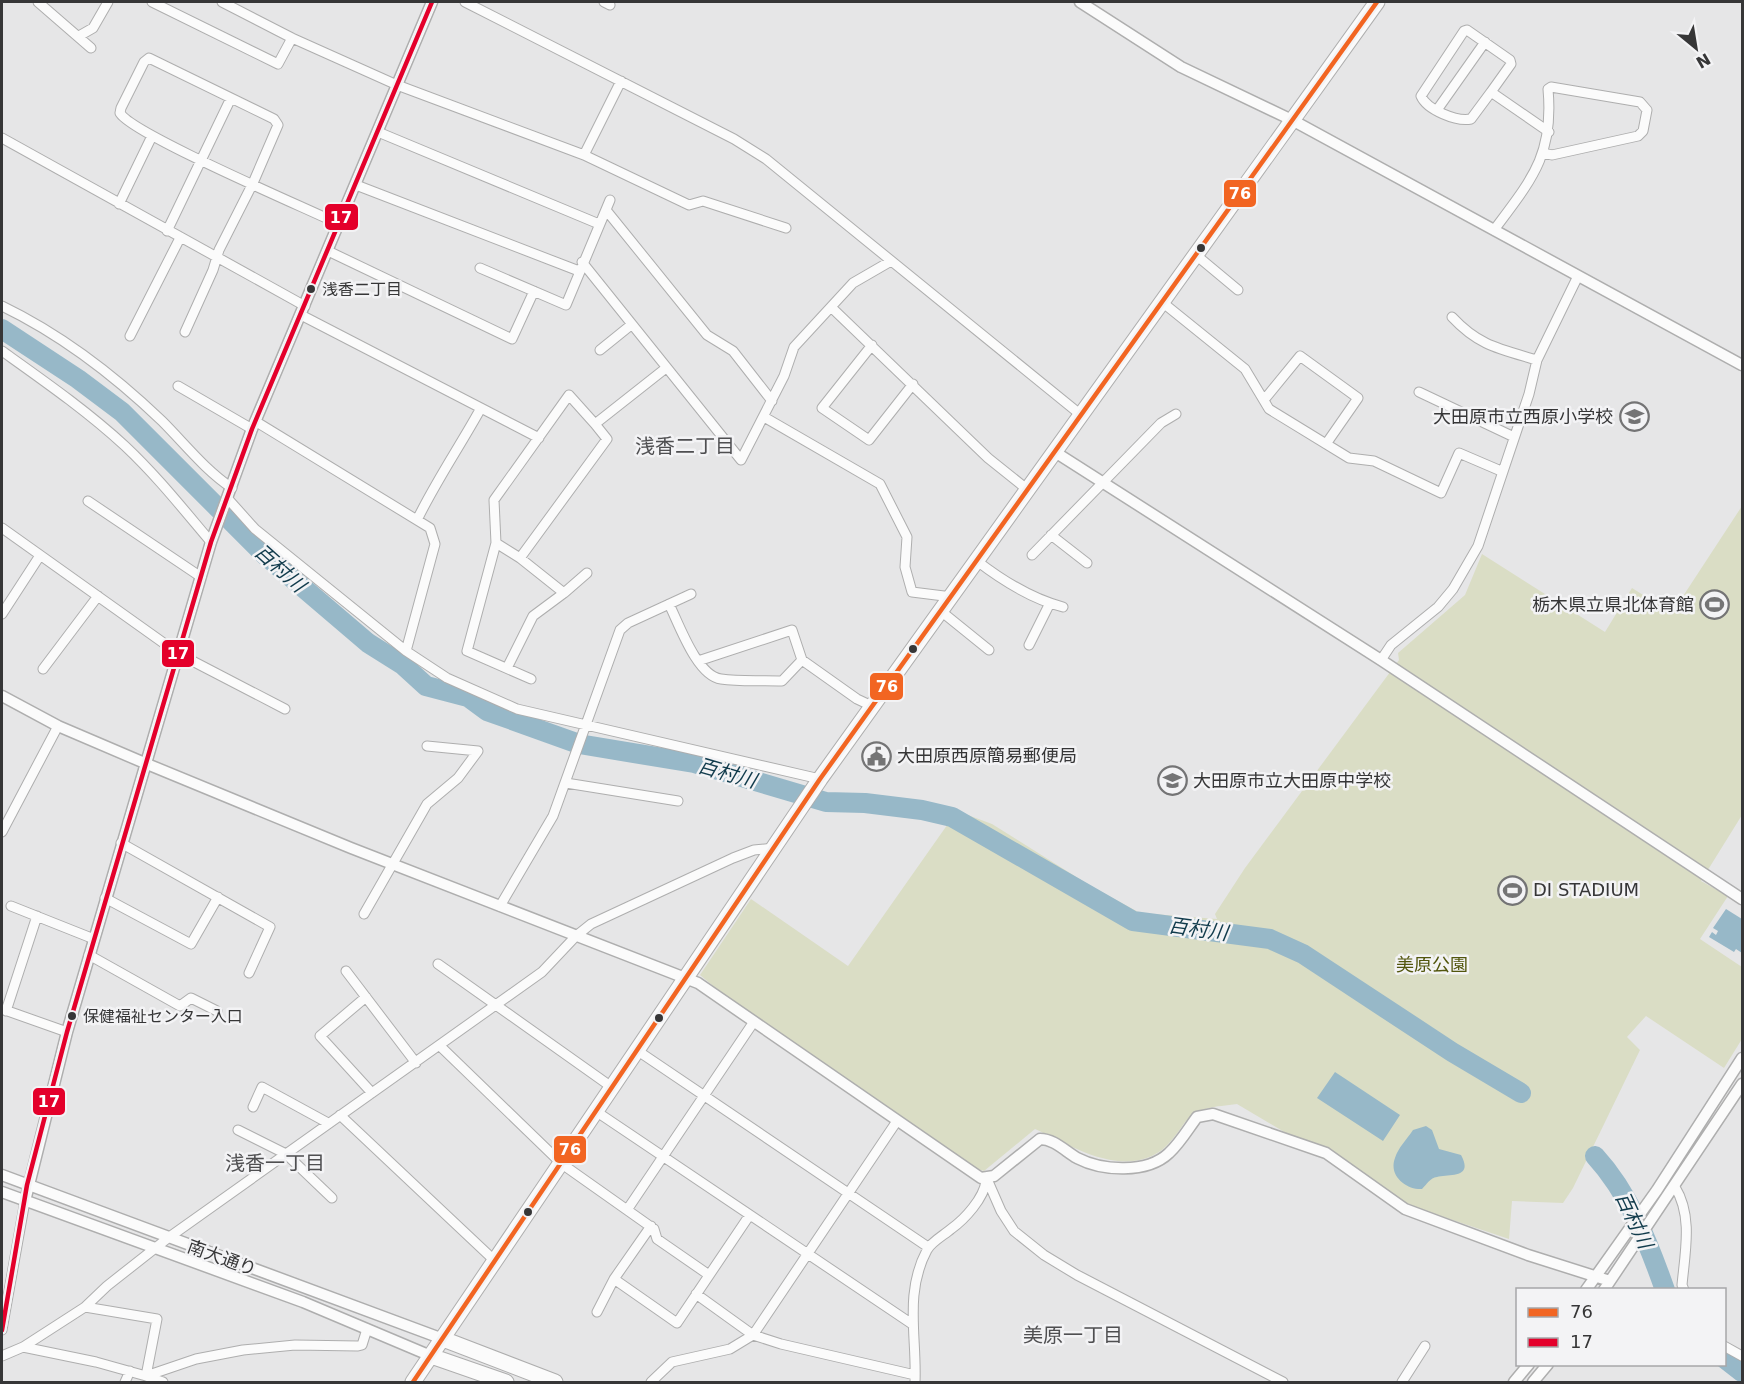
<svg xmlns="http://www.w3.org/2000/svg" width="1744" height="1384" viewBox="0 0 1744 1384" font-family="'DejaVu Sans','Noto Sans JP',sans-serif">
  <rect width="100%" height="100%" fill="#e6e6e7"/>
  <path fill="#daddc5" d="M1742 506V815L1701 881 1728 896 1700 939 1742 967V1039L1724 1068 1646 1016 1627 1037 1640 1050 1573 1188 1563 1203 1512 1201 1509 1239 1408 1205 1320 1145 1286 1133 1237 1104C1216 1107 1196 1106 1183 1125 1177 1134 1170 1143 1162 1150 1122 1179 1072 1146 1035 1129L984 1171 977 1169 736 1005 700 975 751 899 848 966 957 811 992 824 1089 885 1140 913 1217 919 1215 914 1245 868 1399 660 1398 653 1465 595 1482 554 1605 632 1632 588 1672 613Z"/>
  <path fill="#97b8c8" d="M1726 909 1742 919V953L1736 949 1734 952 1709 937 1712 932 1716 935 1718 931 1713 928Z
    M1335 1072 1400 1115 1383 1141 1317 1098Z
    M1426 1126 1432 1130 1439 1149 1461 1155C1474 1179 1449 1174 1437 1177 1430 1178 1427 1184 1422 1189 1407 1190 1388 1176 1395 1158 1398 1148 1407 1139 1413 1130Z"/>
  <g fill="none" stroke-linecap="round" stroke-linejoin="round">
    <path stroke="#97b8c8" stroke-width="20" d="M2 329 78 379 122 412 266 556 368 643 403 665 426 686 468 697 487 711 579 744 694 763 826 802 865 803 922 810 952 817 1133 921 1270 939 1303 954 1452 1052 1521 1093
      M1595 1156C1629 1193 1648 1242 1665 1290
      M1724 1358 1742 1372"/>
    <defs>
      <path id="minor" d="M38 2 91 48
        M152 2 278 64 292 38
        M222 2 292 38 397 85 584 155 689 205 703 201 786 228
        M465 2 734 139 766 159 1081 415
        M604 2 610 5
        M79 36 93 28 108 2
        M1491 92 1471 119C1457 122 1427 110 1421 96L1464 31 1467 30 1510 60 1511 64 1491 92 1549 132
        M1437 110 1485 42
        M378 132 599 224
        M2 138 305 306
        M584 155 621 81
        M356 185 579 271
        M119 204 152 136
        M606 210 707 335 733 351 772 401
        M1494 230C1532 179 1554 155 1548 89L1551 87 1640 102 1647 110 1643 131 1638 136 1552 155 1543 153
        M167 231 231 98
        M328 251 512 339 534 291
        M1196 255 1238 290
        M582 262 741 460 784 376 794 347 853 283 891 261
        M480 268 566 305 610 200
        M1162 302 1245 369 1269 409 1349 458 1374 461 1441 493 1459 453 1501 471
        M2 306C60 334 115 376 162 421 185 444 205 470 232 488
        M831 307 988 458 1028 490
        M301 315 539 438
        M1452 317C1479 346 1500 349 1537 360
        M185 332 213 270 219 250 253 183 278 125 274 119 149 58 144 62 121 108 120 113C132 134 306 208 339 224
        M130 336 180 238
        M872 345 822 408 869 440 913 384
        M600 350 631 325
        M2 351C44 381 87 411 125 446 157 476 183 509 211 542
        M178 386 252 429
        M1419 392 1514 437
        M1264 400 1300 356 1358 398 1326 444
        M764 417 880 484 907 537 905 567 912 592 952 597
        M255 421 430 528 435 544 406 651
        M228 499 255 529 406 651 447 678 517 709 820 779
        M88 501 201 577
        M417 520C436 481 460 446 481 408
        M2 528 179 654 285 709
        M1051 535 1087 563
        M496 543 494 500 569 395 595 424
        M1032 555 1161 423 1176 414
        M977 561C1003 581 1032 599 1063 607
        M564 593 587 573
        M669 604C679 624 697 676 721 679 741 682 762 680 782 681L802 660
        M942 612 989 650
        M2 614 39 557
        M1029 645 1050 603
        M1381 660 1391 645 1438 607 1453 589 1478 546 1529 394 1537 360 1578 276
        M698 661 792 630 802 660 857 699 874 707
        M507 668 533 616 564 593 520 558
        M43 669 98 596
        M531 679 467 651 496 543 520 558 607 439 595 424 666 368
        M566 783 678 801
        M2 832 58 726
        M121 843 270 927 249 973
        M105 898 191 944 218 897
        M11 906 94 939
        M500 906 553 816 620 630 628 623 691 594
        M364 914 427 804 458 778 478 751 427 746
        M89 955 180 1006 191 998 217 1011
        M438 964 613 1088
        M346 971 416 1063
        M366 997 320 1036 372 1093
        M2 1009 67 1032
        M6 1011 37 916
        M440 1046 562 1164 654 1229 657 1239 709 1275
        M638 1051 928 1247
        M253 1107 262 1087 328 1123
        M597 1112 912 1324
        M340 1115 495 1261
        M238 1130 286 1154 332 1198
        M987 1179 1001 1211 1014 1231 1044 1255 1077 1275 1283 1382
        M1675 1187C1693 1216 1685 1252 1682 1285L1684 1290
        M627 1210 753 1023
        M614 1279 677 1323 749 1216
        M696 1294 753 1335 781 1344 915 1375
        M85 1307 157 1319 146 1376 163 1382
        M597 1312 614 1279 651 1226
        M2 1330 25 1201
        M1724 1346 1742 1356
        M23 1347 96 1362 146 1376 196 1359 243 1350 295 1345 358 1346 362 1345 367 1329
        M2 1356 23 1347 85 1307 107 1286 168 1238 542 972 576 936 591 924 733 858 754 850 775 848
        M125 1382 130 1371
        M651 1382 672 1362 730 1349 753 1335 897 1121
        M915 1382C917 1337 904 1293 927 1250 931 1242 944 1235 951 1229 965 1219 984 1198 986 1181
        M1402 1382 1425 1346"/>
      <path id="tertiary" d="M1080 2 1181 67 1292 120 1742 365
        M1055 452 1381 660 1742 899
        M2 696 58 726 147 764 351 848 698 983 981 1178 994 1176 1040 1139C1054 1139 1065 1151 1077 1158 1102 1171 1147 1174 1169 1153 1180 1143 1188 1129 1197 1117L1213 1114 1326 1153 1405 1209 1528 1255 1610 1281
        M2 1175 443 1339
        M2 1192 303 1302 431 1356
        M25 1201 67 1032 211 542 252 429 432 2
        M1586 1290 1657 1190 1742 1058
        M1604 1290 1742 1084
        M1514 1382 1529 1364
        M1533 1382 1548 1364"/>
      <path id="trunk" d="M443 1339 555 1382
        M431 1356 506 1382
        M413 1382 820 779 1377 2"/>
    </defs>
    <use href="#minor" stroke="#aeaeae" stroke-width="11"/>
    <use href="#tertiary" stroke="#aeaeae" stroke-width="13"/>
    <use href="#trunk" stroke="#aeaeae" stroke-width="17"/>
    <use href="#minor" stroke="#fbfbfb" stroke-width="9"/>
    <use href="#tertiary" stroke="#fbfbfb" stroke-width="10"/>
    <use href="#trunk" stroke="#fbfbfb" stroke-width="15"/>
    <defs>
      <path id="bus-1" d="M413 1382 820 779 1377 2"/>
      <path id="bus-2" d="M2 1330 27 1185 67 1032 211 542 252 429 432 2"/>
    </defs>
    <use href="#bus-1" stroke="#f3f3f5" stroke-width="9"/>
    <use href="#bus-2" stroke="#f3f3f5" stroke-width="9"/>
    <use href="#bus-1" stroke="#f26522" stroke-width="4.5"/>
    <use href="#bus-2" stroke="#e4002b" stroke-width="4.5"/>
  </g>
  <defs>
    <symbol id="school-ring" viewBox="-11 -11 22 22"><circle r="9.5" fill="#f3f3f5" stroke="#747475" stroke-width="1.5"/><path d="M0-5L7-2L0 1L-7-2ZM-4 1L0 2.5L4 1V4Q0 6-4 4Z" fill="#747475"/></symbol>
    <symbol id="stadium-ring" viewBox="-11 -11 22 22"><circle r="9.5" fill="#f3f3f5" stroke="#747475" stroke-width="1.5"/><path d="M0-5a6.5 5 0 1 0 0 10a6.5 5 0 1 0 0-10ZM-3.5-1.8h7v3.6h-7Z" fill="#747475"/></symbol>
    <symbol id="civic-ring" viewBox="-11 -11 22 22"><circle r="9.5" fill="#f3f3f5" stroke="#747475" stroke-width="1.5"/><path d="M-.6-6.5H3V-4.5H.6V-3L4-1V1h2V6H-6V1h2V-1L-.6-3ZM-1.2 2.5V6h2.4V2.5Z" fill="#747475"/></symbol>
  </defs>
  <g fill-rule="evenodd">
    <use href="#school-ring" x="1618" y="400" width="33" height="33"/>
    <use href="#stadium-ring" x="1698" y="588" width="33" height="33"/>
    <use href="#civic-ring" x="860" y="740" width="33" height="33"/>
    <use href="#school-ring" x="1156" y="764" width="33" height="33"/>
    <use href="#stadium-ring" x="1496" y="874" width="33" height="33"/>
  </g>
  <g fill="#363637" stroke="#f3f3f5" stroke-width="2">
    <circle cx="1201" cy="248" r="5"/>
    <circle cx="311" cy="289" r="5"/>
    <circle cx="913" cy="649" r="5"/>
    <circle cx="72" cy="1016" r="5"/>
    <circle cx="659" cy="1018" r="5"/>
    <circle cx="528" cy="1212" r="5"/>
  </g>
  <g text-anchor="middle" stroke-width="5" stroke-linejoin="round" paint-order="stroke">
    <g font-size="16" fill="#363637" stroke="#f3f3f5" text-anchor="start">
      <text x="322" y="295">浅香二丁目</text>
      <text x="83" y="1022">保健福祉センター入口</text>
    </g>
    <g font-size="18" fill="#363637" stroke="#f3f3f5" text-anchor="start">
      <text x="1613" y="423" text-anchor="end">大田原市立西原小学校</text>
      <text x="1694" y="611" text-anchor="end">栃木県立県北体育館</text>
      <text x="897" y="762">大田原西原簡易郵便局</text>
      <text x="1193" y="787">大田原市立大田原中学校</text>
      <text x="1533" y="896">DI STADIUM</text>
    </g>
    <g font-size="18" fill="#52560d" stroke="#f3f3f5">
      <text x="1432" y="971">美原公園</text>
    </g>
    <g font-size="18" fill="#363637" stroke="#f3f3f5">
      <text transform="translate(222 1258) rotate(20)" y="6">南大通り</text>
    </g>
    <g font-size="20" fill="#4f4f51" stroke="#f3f3f5">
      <text x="685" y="453">浅香二丁目</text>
      <text x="275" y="1170">浅香一丁目</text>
      <text x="1073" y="1342">美原一丁目</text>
    </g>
    <g font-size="20" font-style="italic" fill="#113b4c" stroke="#f3f3f5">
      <text transform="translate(280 568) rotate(42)" y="7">百村川</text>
      <text transform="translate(727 773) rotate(16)" y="7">百村川</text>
      <text transform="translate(1198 929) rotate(8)" y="7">百村川</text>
      <text transform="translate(1634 1220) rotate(65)" y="7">百村川</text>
    </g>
  </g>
  <g stroke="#f3f3f5" stroke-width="2">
    <rect x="1223" y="179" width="34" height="29" rx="6" fill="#f26522"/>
    <rect x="324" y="203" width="35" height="28" rx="6" fill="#e4002b"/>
    <rect x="161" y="639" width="34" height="29" rx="6" fill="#e4002b"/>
    <rect x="869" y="672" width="35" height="29" rx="6" fill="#f26522"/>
    <rect x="32" y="1087" width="34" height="29" rx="6" fill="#e4002b"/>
    <rect x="553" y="1135" width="34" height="29" rx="6" fill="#f26522"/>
  </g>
  <g font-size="16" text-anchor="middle" font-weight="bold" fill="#fff">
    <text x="1240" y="199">76</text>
    <text x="341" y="223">17</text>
    <text x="178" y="659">17</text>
    <text x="887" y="692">76</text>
    <text x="49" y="1107">17</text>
    <text x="570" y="1155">76</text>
  </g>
  <rect width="1744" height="1384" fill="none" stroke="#363637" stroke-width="6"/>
  <rect x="1516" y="1288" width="210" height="78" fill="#f3f3f5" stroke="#a7a7a9" stroke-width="1.5"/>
  <rect x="1528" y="1308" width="30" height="9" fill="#f26522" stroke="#a7a7a9" stroke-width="1.5"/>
  <text x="1570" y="1318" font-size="18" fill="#363637">76</text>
  <rect x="1528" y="1338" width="30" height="9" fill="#e4002b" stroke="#a7a7a9" stroke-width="1.5"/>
  <text x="1570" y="1348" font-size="18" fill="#363637">17</text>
  <g transform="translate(1696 48) rotate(150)" stroke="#f3f3f5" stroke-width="4.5" paint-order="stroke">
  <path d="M0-4.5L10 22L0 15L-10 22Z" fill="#363637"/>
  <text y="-9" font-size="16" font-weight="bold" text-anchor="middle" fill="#363637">N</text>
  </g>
</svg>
